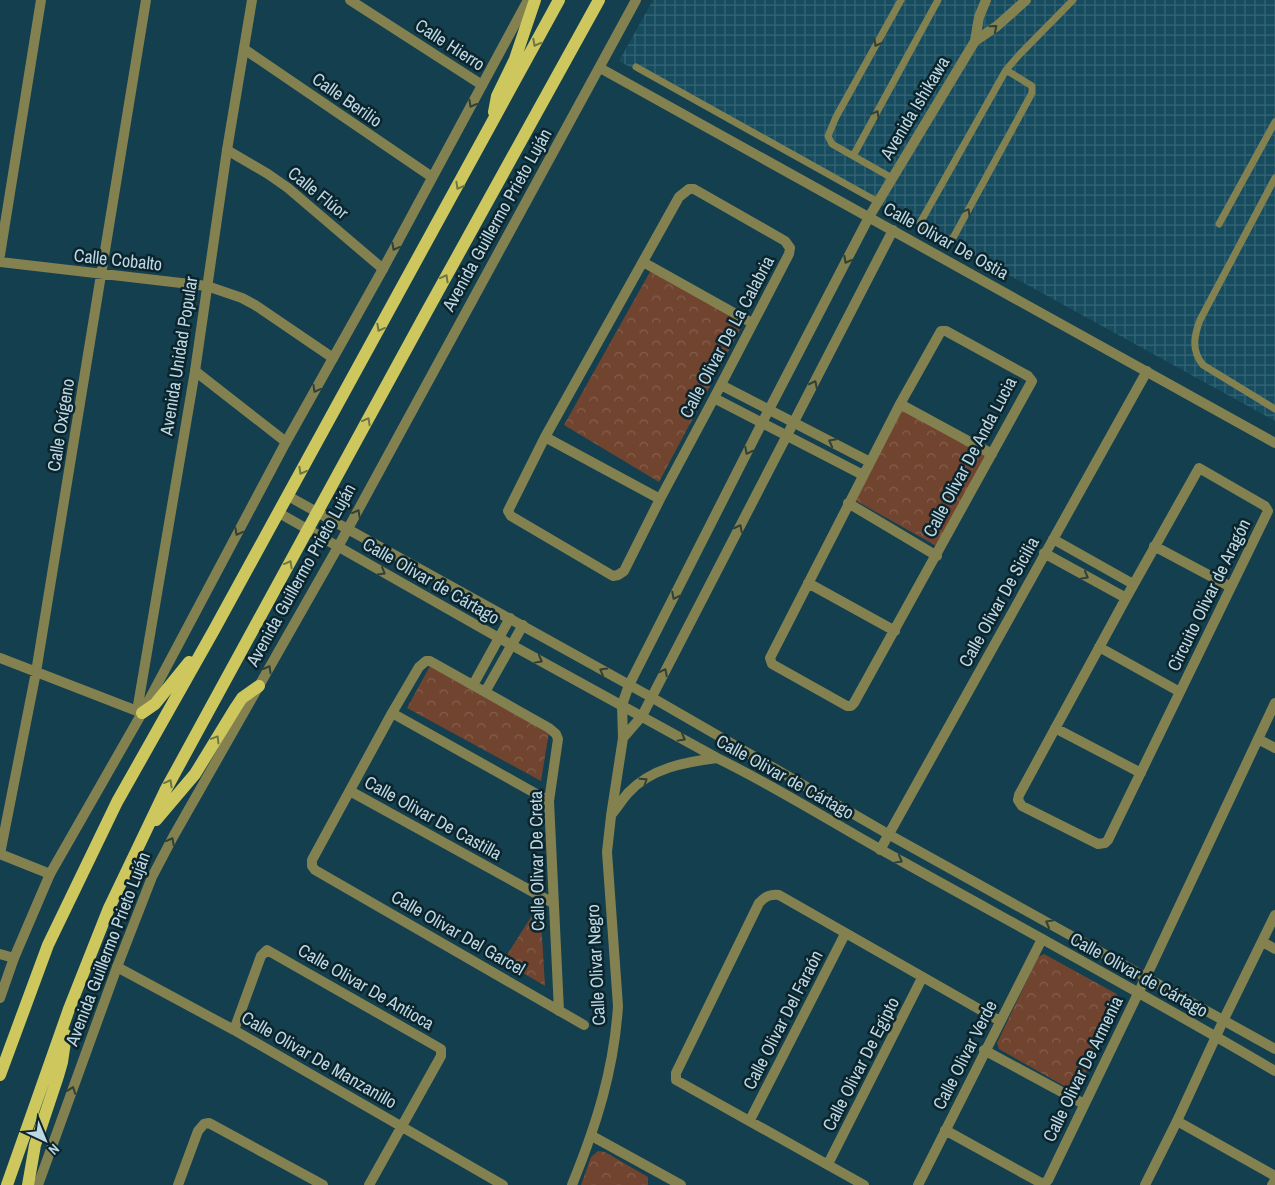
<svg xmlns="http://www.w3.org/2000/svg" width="1275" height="1185" viewBox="0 0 1275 1185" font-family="'Archivo Narrow',sans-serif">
  <defs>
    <pattern id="industrial-grid" width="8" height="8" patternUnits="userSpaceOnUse" patternTransform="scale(1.25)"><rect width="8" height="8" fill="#174c5e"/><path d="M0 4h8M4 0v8" fill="none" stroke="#376575"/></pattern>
    <pattern id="park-crowns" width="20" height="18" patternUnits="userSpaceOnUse" patternTransform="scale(1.25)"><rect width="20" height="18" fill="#71442f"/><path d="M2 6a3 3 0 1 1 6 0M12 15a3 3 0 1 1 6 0" fill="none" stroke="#835e4d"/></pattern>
  </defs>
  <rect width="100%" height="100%" fill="#133f4e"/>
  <path fill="url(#industrial-grid)" d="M653 0H1275V421L619 61Z"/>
  <path fill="url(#park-crowns)" d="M651 270 744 322 659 482 564 425Z
    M900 405 991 454 940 548 851 498Z
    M430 666 549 732 541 781 407 708Z
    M540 903 545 986 503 961Z
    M1044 954 1115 993 1122 1000 1078 1088 1066 1087 999 1049 997 1043 1038 957Z
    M598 1151 605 1152 648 1177V1185H581L591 1157Z"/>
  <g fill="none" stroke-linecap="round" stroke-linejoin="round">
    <path stroke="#848150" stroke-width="7" d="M636 67 878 202
      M1006 70 1032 86V93L953 238 949 241H946L921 227 920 223 1006 70 1019 55 1073 0
      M853 156 938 0
      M892 178 832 144 828 136 836 117 901 0
      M1275 178 1200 320C1194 336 1191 350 1203 365L1275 409
      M1219 224 1275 122"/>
    <path stroke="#848150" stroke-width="10" d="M350 0 482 85
      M986 0 979 17 975 41 997 26 1026 0
      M244 49 432 177
      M227 150 268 174 288 188 383 269
      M689 189H694L785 241 790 248 789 254 714 398 660 499 624 571 618 575 613 576 511 516 508 511 545 437 679 197Z
      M869 217 975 41
      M0 255 41 0
      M0 262 207 286 242 298 255 305 333 358
      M643 262 752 323
      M941 331H946L1028 376 1032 381 854 703 851 706H847L772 664 770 658 900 404Z
      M195 371 286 442
      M721 385 870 462
      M714 398 863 475
      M900 404 992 454
      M545 437 660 499
      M1199 468 1265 506 1268 511 1108 840 1105 843 1098 844 1022 806 1018 800 1019 795 1126 598Z
      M848 503 937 556
      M1053 539 1133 584
      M1154 546 1231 587
      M1044 553 1126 598
      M808 583 895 631
      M1099 647 1180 692
      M0 658 137 711
      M473 685 510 618
      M485 692 523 625
      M392 713 549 801
      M1055 728 1141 773
      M1258 739 1275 748
      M350 791 553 903
      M880 850 1147 371
      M0 854 36 672 146 0
      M0 854 50 874
      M1263 942 1275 949
      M0 954 14 958
      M117 967 234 1030 503 1185
      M559 1011 549 801 558 739 556 734 549 728 430 661H426L419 667 392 713 312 860V866L315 870 584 1025
      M234 1030 261 956 267 950 441 1049V1056L369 1185
      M984 1050 1084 1104
      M750 1120 845 934
      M1177 1121 1275 1176
      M945 1130 1041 1183 1046 1182 1048 1180 1146 977 1275 703
      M592 1136 681 1185
      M828 1164 922 978
      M178 1185 198 1131 204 1124 209 1123 323 1185
      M864 1185 676 1080V1073L759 903C766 896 770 894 779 895L1000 1021
      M918 1185 1042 939
      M1145 1185 1177 1121 1224 1019 1275 915"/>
    <path stroke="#848150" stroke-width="10" d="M600 68 1275 443
      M288 496 651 697 888 834 1275 1049
      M279 513 499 638 717 758C781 789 842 829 905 863 1029 932 1153 999 1275 1071
      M142 713 137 711 195 371 227 150 252 0
      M623 738 642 716 893 230
      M611 815C617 808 622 800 628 793 651 768 685 762 717 758
      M0 998 14 958 50 874 142 713 286 442 383 269 528 0
      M38 1185 117 967 152 877 173 837 338 547 636 0
      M572 1185C596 1126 614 1070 618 1006L607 852 611 816 623 738 622 705 629 685 762 423 869 217
      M1272 1185 1275 1180"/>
    <path stroke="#cec75d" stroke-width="12" d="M494 112 497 96 515 59 535 0
      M142 713 155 704 189 662
      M156 820 195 774 236 707 242 698 259 686
      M0 1075 48 945 117 802 214 630 559 0
      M7 1185 69 1009 109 908 165 791 426 313 599 0
      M28 1185 35 1145 58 1076 62 1062 66 1035"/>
  </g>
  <defs><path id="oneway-chevron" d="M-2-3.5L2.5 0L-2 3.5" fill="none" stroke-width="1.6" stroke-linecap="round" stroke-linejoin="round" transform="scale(1.25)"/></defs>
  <g stroke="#304037">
    <use href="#oneway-chevron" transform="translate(994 28) rotate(-39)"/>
    <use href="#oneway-chevron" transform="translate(877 43) rotate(119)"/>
    <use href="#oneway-chevron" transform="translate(472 104) rotate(119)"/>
    <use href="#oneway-chevron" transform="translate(876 114) rotate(-61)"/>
    <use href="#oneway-chevron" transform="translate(967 212) rotate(-61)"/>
    <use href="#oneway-chevron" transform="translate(395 247) rotate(118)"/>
    <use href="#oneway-chevron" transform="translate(847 260) rotate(118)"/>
    <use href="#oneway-chevron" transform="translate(814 384) rotate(-63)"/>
    <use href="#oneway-chevron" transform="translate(316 389) rotate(119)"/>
    <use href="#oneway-chevron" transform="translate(832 442) rotate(-152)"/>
    <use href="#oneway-chevron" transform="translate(748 451) rotate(117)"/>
    <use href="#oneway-chevron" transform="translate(357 513) rotate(-61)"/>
    <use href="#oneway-chevron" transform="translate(739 528) rotate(-63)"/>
    <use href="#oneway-chevron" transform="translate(238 532) rotate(118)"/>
    <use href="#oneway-chevron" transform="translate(382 572) rotate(30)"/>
    <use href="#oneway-chevron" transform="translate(1085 576) rotate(29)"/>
    <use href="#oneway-chevron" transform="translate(675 596) rotate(117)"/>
    <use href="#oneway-chevron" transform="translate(539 660) rotate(29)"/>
    <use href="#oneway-chevron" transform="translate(268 669) rotate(-60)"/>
    <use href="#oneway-chevron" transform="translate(603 671) rotate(-150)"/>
    <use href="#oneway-chevron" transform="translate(664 672) rotate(-63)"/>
    <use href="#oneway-chevron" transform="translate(682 738) rotate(29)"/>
    <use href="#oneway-chevron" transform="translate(644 781) rotate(-34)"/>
    <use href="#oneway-chevron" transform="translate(171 841) rotate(-62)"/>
    <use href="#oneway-chevron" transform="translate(899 860) rotate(29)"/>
    <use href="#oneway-chevron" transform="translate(1049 923) rotate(-151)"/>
    <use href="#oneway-chevron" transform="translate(72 1090) rotate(-70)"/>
  </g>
  <g stroke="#6d7644">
    <use href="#oneway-chevron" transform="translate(536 43) rotate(118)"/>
    <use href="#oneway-chevron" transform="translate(459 186) rotate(119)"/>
    <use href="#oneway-chevron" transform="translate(445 278) rotate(-61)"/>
    <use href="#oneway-chevron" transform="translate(380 328) rotate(119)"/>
    <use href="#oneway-chevron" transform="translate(367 421) rotate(-61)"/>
    <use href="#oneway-chevron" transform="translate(302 471) rotate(119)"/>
    <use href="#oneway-chevron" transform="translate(289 564) rotate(-61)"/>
    <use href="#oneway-chevron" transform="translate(216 739) rotate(-59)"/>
    <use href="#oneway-chevron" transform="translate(169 783) rotate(-61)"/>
  </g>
  <g text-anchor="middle" stroke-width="5" stroke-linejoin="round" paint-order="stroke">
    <g font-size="18" fill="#bdd8e4" stroke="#0c242c">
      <text transform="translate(450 45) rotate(33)" y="6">Calle Hierro</text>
      <text transform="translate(347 100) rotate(35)" y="6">Calle Berilio</text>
      <text transform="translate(915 108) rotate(-59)" y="6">Avenida Ishikawa</text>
      <text transform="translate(318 193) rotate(39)" y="6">Calle Flúor</text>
      <text transform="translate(497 220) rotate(-61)" y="6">Avenida Guillermo Prieto Luján</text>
      <text transform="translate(946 241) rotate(29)" y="6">Calle Olivar De Ostia</text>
      <text transform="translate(118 260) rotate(6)" y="6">Calle Cobalto</text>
      <text transform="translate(727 337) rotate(-62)" y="6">Calle Olivar De La Calabria</text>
      <text transform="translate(179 356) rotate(-81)" y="6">Avenida Unidad Popular</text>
      <text transform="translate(61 425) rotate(-81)" y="6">Calle Oxígeno</text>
      <text transform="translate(970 457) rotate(-62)" y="6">Calle Olivar De Anda Lucia</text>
      <text transform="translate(301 575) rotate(-61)" y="6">Avenida Guillermo Prieto Luján</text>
      <text transform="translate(431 581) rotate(30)" y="6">Calle Olivar de Cártago</text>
      <text transform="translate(1209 595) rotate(-64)" y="6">Circuito Olivar de Aragón</text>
      <text transform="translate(999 602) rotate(-61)" y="6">Calle Olivar De Sicilia</text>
      <text transform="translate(785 777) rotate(29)" y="6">Calle Olivar de Cártago</text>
      <text transform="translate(433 818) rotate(29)" y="6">Calle Olivar De Castilla</text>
      <text transform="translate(537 861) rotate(-91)" y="6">Calle Olivar De Creta</text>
      <text transform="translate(458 933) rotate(30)" y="6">Calle Olivar Del Garcel</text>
      <text transform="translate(108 949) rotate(-69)" y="6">Avenida Guillermo Prieto Luján</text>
      <text transform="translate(596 965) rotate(-93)" y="6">Calle Olivar Negro</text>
      <text transform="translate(1139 975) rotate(29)" y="6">Calle Olivar de Cártago</text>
      <text transform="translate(366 987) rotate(30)" y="6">Calle Olivar De Antioca</text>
      <text transform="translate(783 1020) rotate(-63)" y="6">Calle Olivar Del Faraón</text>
      <text transform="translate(965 1055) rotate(-63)" y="6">Calle Olivar Verde</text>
      <text transform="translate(319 1060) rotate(30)" y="6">Calle Olivar De Manzanillo</text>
      <text transform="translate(861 1064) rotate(-63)" y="6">Calle Olivar De Egipto</text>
      <text transform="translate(1083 1069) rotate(-64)" y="6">Calle Olivar De Armenia</text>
    </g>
  </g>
  <g transform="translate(45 1140) rotate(136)" stroke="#0c242c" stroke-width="4" paint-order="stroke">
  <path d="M0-4L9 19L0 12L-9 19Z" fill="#bdd8e4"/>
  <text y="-8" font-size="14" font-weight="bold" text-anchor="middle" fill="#bdd8e4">N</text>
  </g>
</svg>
